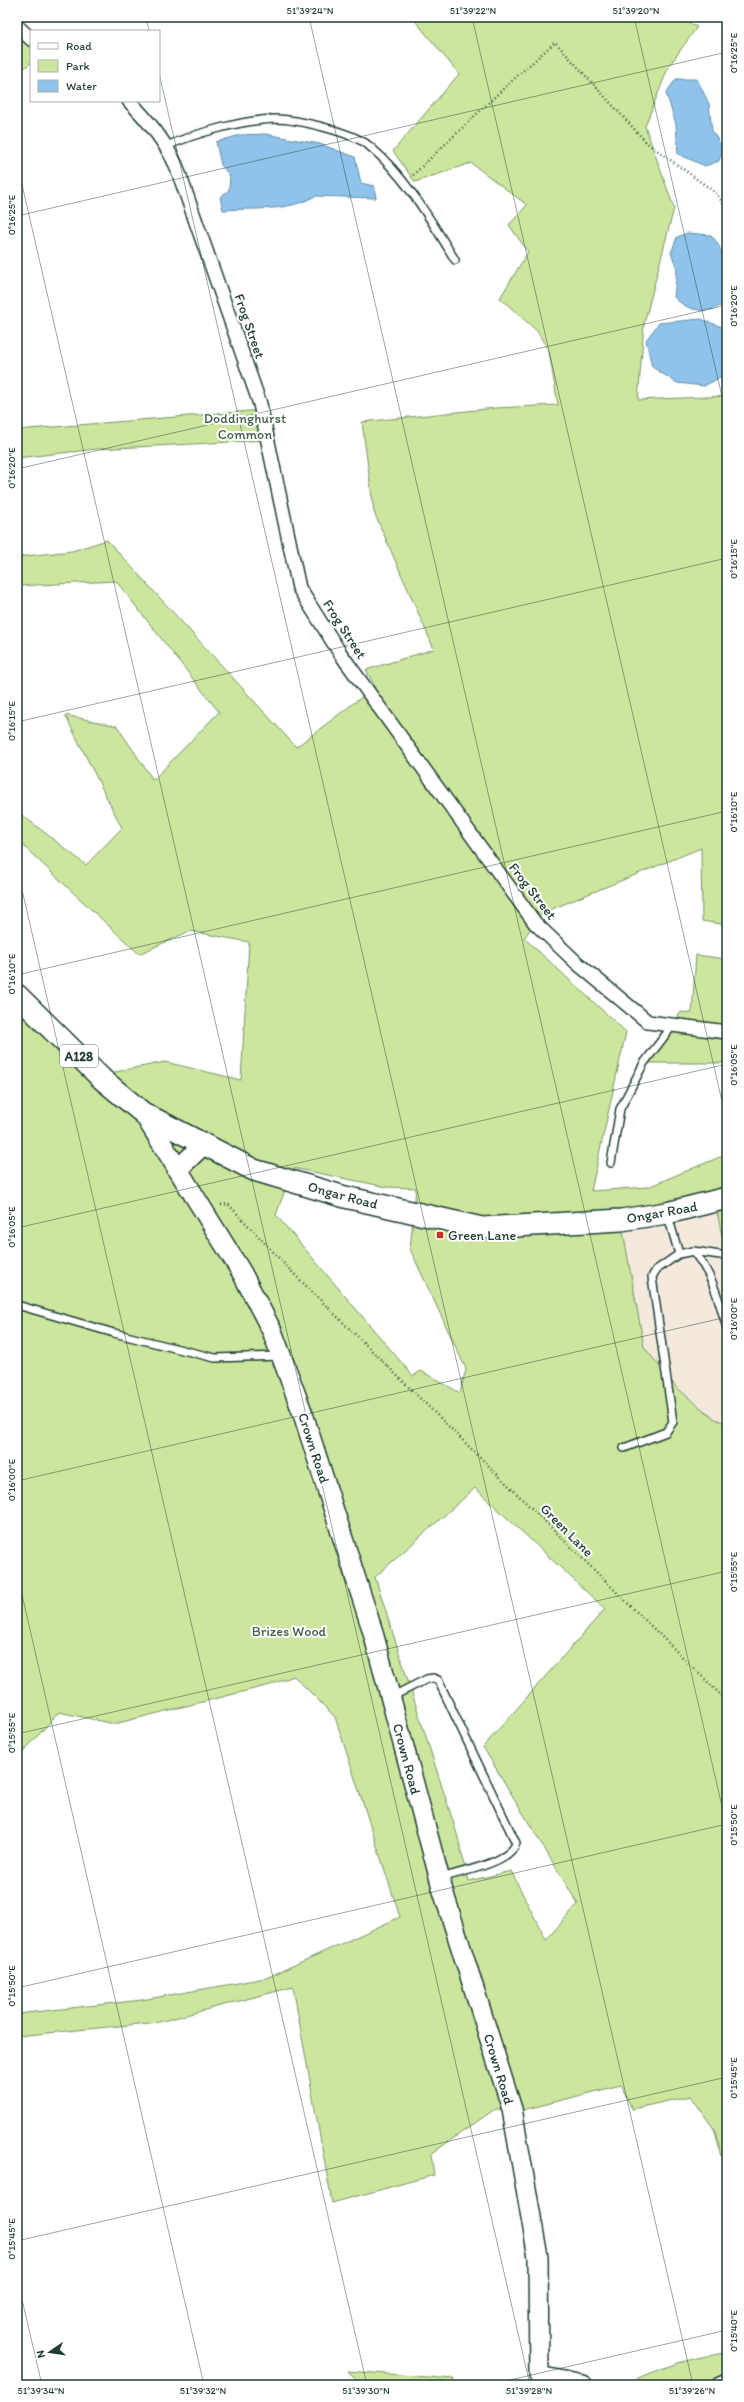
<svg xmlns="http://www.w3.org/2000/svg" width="744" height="2402" viewBox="0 0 744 2402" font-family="Itim,sans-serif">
  <rect width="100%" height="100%" fill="#fff"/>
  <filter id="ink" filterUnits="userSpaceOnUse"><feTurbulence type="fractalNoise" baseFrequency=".025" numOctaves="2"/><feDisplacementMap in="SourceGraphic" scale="8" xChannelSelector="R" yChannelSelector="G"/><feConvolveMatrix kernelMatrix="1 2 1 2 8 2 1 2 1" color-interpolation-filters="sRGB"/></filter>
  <g filter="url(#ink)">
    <path fill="#f3e9dc" d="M715 1202 722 1236 727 1237V1424L713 1418 676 1387 644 1347 621 1220Z"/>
    <path fill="#cce79d" stroke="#769268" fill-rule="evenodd" d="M412 17H678L697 27 669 66 645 126 674 208 644 324 638 400 727 396V925L702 921 701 848 542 913 524 938 626 1032 591 1191 648 1187 727 1154V1237L722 1236 715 1202 621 1220 644 1347 676 1387 713 1418 727 1424V2173L714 2129 691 2096 632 2109 621 2085 523 2110 495 2109 431 2154 434 2175 332 2203 293 1987 159 2022 17 2036V2014L142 2000 266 1978 400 1917 335 1717 294 1676 270 1685 114 1724 59 1712 17 1759V995L102 1079 115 1072 165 1062 241 1080 249 942 190 931 139 954 17 840V811L86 865 122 828 65 715 117 726 153 780 219 712 116 581 17 586V557L72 551 107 540 296 747 375 687 366 670 434 649 374 512 362 422 495 408 558 405 549 352 537 331 500 298 528 252 509 225 527 205 471 163 415 182 393 151 459 74ZM293 1168 387 1187 416 1188 410 1249 466 1369 460 1393 421 1371 413 1376 276 1215ZM475 1488 605 1609 483 1747 578 1904 546 1940 511 1871 469 1881 457 1834 375 1577Z
      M17 24 31 35V63L17 73Z
      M262 410 268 440 97 449 17 458V430Z
      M696 955 727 959V1063H644L681 1012 692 1013Z
      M727 2351V2385H620L677 2363Z
      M348 2371 454 2379 453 2385H360Z"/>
    <path fill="#8fc3ec" stroke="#628da2" d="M676 79H697L709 104 712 131 721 145 722 152 719 161 705 166 678 154 676 124 666 93Z
      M265 134 320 144 355 157 361 183 374 186 376 198 315 196C288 212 254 208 223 210L220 197 229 190 230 176 221 165 216 142 240 135Z
      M687 233 711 235C729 254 724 279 724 304 707 315 687 311 674 297L677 269 671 253 677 237Z
      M701 319 722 327 727 332V374L704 386 677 383 652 367 646 340 659 323Z"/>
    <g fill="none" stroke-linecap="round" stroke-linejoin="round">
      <defs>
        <path id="lane" d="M167 146C195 133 244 120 275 119 297 119 351 132 368 145 404 174 431 220 455 260
          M611 1163 620 1109 644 1063 673 1025
          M668 1216 679 1254 693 1251 727 1256
          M693 1251C713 1275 718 1298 727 1328
          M17 1305 114 1333 215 1358 281 1356
          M624 1448 666 1432 673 1422 652 1277 656 1270 679 1254
          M391 1697 427 1679 433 1678 438 1680 516 1843C510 1863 460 1872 440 1878"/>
        <path id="street" d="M17 26 31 39
          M129 101C149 121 164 140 176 165L260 404 299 588 340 653 535 923 577 963 648 1022 727 1032
          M717 2385 727 2381"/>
        <path id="secondary" d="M143 1113 242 1273 272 1331 303 1414 372 1629 443 1891 512 2109 538 2257 539 2376 582 2385
          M177 1170 204 1144"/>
        <path id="primary" d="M17 995 102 1079 143 1113 254 1170 345 1197 482 1228 621 1220 667 1213 727 1198"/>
      </defs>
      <use href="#lane" stroke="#1f3d34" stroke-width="10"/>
      <use href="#street" stroke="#1f3d34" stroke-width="16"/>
      <use href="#secondary" stroke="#1f3d34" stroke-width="22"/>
      <use href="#primary" stroke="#1f3d34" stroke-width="24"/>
      <path stroke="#1f3d34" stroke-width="2.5" stroke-dasharray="1 3" stroke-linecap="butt" d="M413 175 504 88 555 42 647 143 716 193 727 209
        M221 1205 228 1204 290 1270 727 1701"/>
      <use href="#lane" stroke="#fff" stroke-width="7"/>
      <use href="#street" stroke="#fff" stroke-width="13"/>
      <use href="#secondary" stroke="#fff" stroke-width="19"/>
      <use href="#primary" stroke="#fff" stroke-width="21"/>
    </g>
  </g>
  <path fill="none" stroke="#1f3d34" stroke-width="1" stroke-opacity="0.45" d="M146 17 149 31M309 17 727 1828M472 17 727 1123M634 17 727 418M159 73 693 2385M17 163 530 2385M17 216 727 52M17 469 727 305M17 722 727 558M17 868 367 2385M17 975 727 811M17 1228 727 1064M17 1481 727 1317M17 1573 204 2385M17 1734 727 1571M17 1988 727 1824M17 2241 727 2077M17 2278 42 2385M488 2385 727 2330"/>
  <rect fill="#c8321e" stroke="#fff" stroke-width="1.5" x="436" y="1231" width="8" height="8" rx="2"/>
  <g text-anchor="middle" stroke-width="4" stroke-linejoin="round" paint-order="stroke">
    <rect fill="#fff" stroke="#627771" stroke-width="1" x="60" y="1045" width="38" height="22" rx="3"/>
    <g font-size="13" font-weight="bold" fill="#1f3d34">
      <text x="79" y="1061">A128</text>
    </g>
    <g font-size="14" fill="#1f3d34" stroke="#fff">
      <text transform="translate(250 326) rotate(71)" y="5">Frog Street</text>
      <text transform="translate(345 629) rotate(57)" y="5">Frog Street</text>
      <text transform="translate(533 891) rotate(52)" y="5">Frog Street</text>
      <text transform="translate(343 1195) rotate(15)" y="5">Ongar Road</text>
      <text transform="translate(662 1212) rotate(-10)" y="5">Ongar Road</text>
      <text transform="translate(314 1448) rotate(72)" y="5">Crown Road</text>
      <text transform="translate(567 1530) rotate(45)" y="5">Green Lane</text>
      <text transform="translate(407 1759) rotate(75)" y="5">Crown Road</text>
      <text transform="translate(499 2069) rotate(73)" y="5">Crown Road</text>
    </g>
    <g font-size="14" fill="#425f49" stroke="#fff">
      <text x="245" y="423">Doddinghurst<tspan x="245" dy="16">Common</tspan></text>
      <text x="289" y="1636">Brizes Wood</text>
    </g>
    <g font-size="14" fill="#1f3d34" stroke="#fff" text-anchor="start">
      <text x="448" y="1240">Green Lane</text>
    </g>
  </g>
  <rect width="744" height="2402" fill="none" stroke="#fff" stroke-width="44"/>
  <rect x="30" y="30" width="130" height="72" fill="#ffffff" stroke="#a5b1ae"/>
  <rect x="38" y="43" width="20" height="6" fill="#ffffff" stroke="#a5b1ae"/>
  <text x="66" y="50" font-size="12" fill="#1f3d34">Road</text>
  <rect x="38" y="60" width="20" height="12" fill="#cce79d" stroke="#a5b1ae"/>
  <text x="66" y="70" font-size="12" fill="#1f3d34">Park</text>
  <rect x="38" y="80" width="20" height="12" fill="#8fc3ec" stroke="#a5b1ae"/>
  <text x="66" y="90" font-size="12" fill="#1f3d34">Water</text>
  <g transform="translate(50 2352) rotate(257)" stroke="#ffffff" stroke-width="3" paint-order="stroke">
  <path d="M0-3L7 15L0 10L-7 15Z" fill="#1f3d34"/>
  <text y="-6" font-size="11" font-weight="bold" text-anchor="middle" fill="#1f3d34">N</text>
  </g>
  <rect x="22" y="22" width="700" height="2358" fill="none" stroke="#1f3d34" stroke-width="1.5"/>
  <g font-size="10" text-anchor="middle" fill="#1f3d34">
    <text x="310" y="14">51°39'24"N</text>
    <text x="473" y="14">51°39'22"N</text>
    <text x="636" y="14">51°39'20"N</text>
    <text transform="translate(733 53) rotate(-90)" y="4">0°16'25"E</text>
    <text transform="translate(11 215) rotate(-90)" y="4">0°16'25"E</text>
    <text transform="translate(733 306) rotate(-90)" y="4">0°16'20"E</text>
    <text transform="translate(11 468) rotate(-90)" y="4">0°16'20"E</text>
    <text transform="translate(733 559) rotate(-90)" y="4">0°16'15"E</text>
    <text transform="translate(11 721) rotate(-90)" y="4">0°16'15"E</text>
    <text transform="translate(733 812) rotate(-90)" y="4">0°16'10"E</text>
    <text transform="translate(11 974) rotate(-90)" y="4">0°16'10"E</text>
    <text transform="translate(733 1065) rotate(-90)" y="4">0°16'05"E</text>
    <text transform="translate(11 1227) rotate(-90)" y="4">0°16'05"E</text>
    <text transform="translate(733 1319) rotate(-90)" y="4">0°16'00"E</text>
    <text transform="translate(11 1480) rotate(-90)" y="4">0°16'00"E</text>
    <text transform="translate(733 1572) rotate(-90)" y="4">0°15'55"E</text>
    <text transform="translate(11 1733) rotate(-90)" y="4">0°15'55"E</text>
    <text transform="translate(733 1825) rotate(-90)" y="4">0°15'50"E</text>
    <text transform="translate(11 1986) rotate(-90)" y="4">0°15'50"E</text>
    <text transform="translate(733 2078) rotate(-90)" y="4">0°15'45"E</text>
    <text transform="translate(11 2239) rotate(-90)" y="4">0°15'45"E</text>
    <text transform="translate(733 2331) rotate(-90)" y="4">0°15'40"E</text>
    <text x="41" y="2394">51°39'34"N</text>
    <text x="203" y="2394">51°39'32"N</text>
    <text x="366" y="2394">51°39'30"N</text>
    <text x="529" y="2394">51°39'28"N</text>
    <text x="692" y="2394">51°39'26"N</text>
  </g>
</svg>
